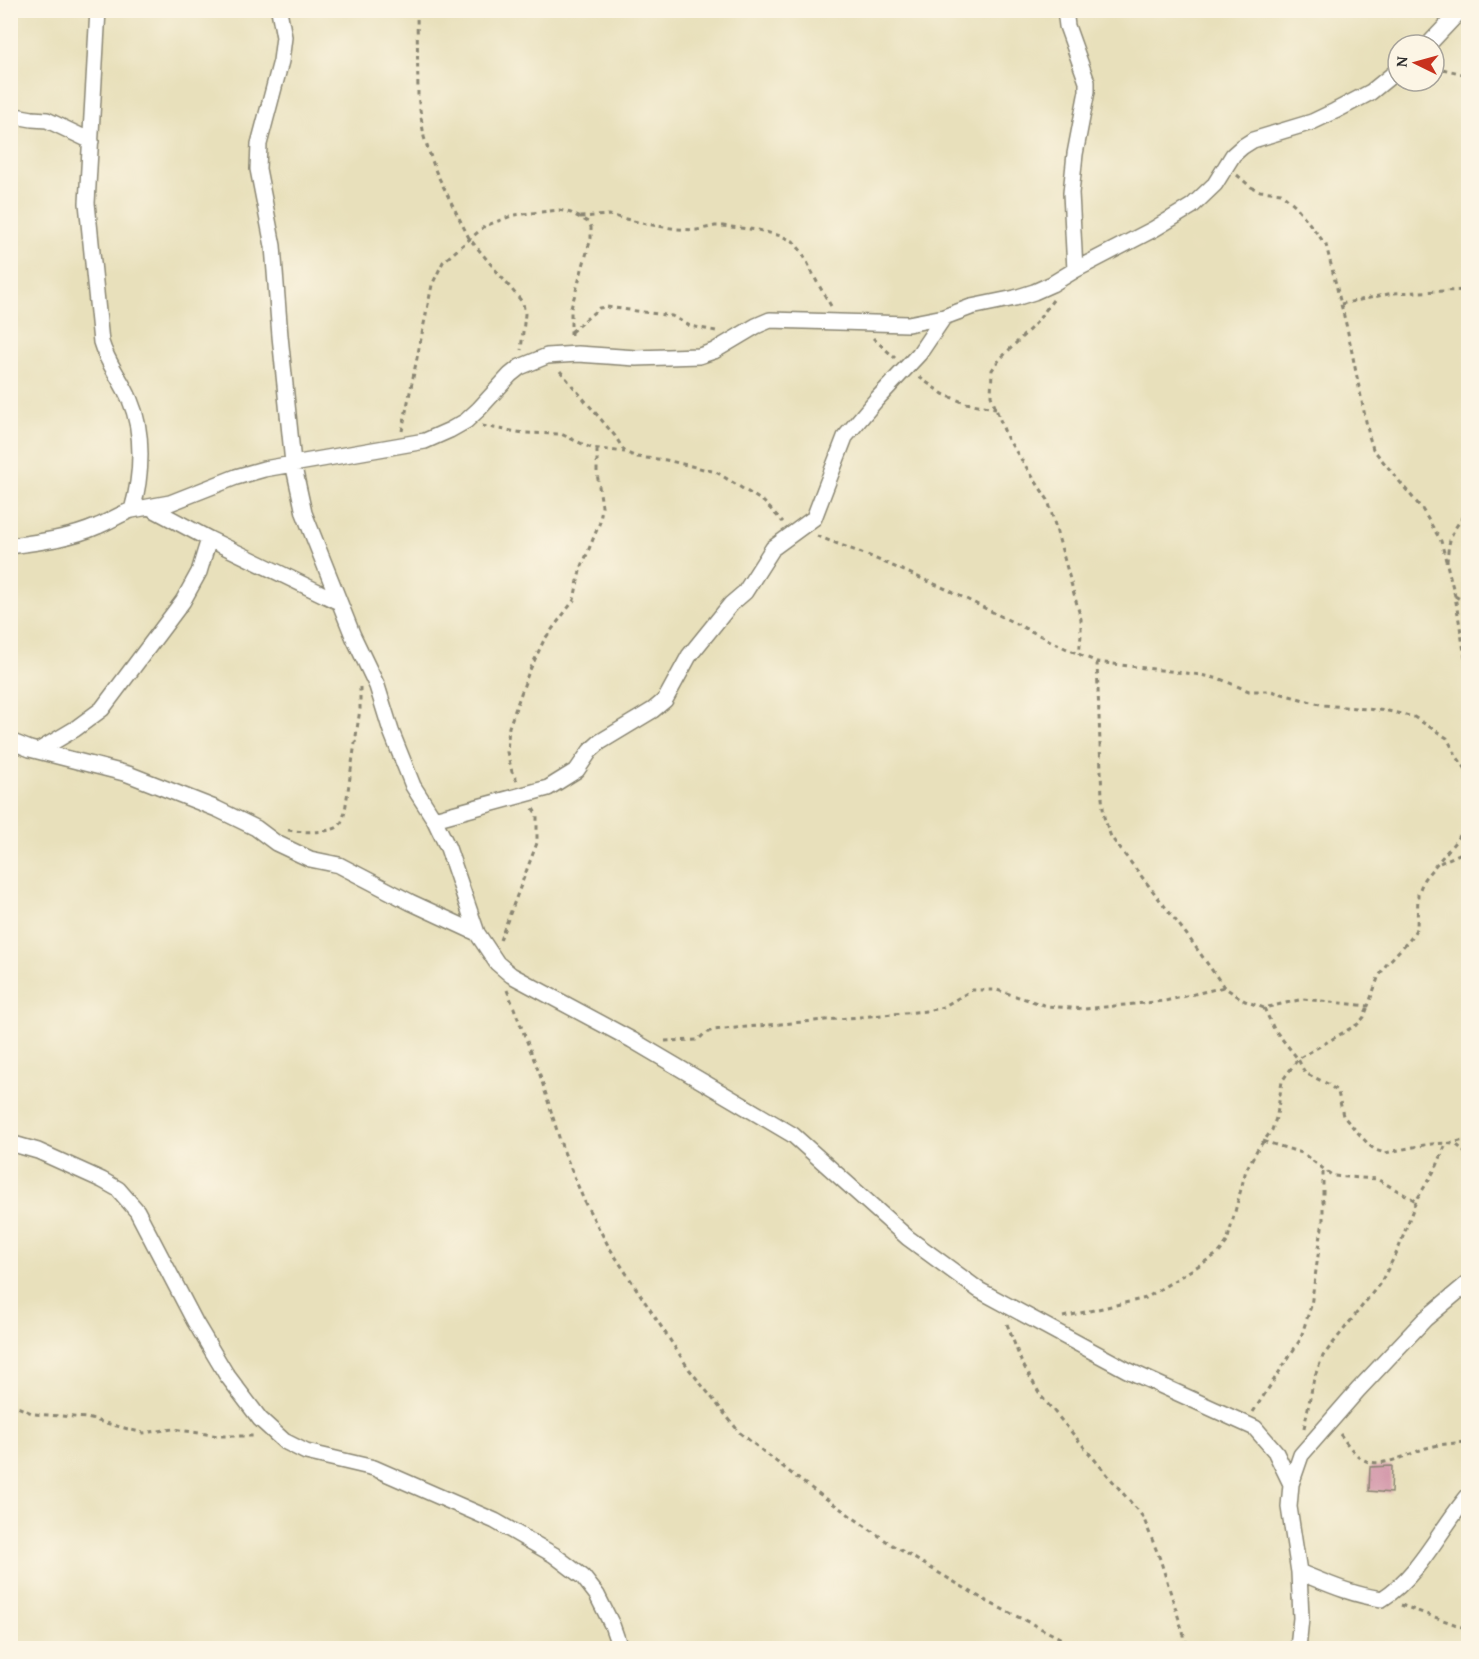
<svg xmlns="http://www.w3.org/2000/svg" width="1479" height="1659" viewBox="0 0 1479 1659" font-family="'Gentium Book Plus',serif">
  <rect width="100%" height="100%" fill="#fcf5e5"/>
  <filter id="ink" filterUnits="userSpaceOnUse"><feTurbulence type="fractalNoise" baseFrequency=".0167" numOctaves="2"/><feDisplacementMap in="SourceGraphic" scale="12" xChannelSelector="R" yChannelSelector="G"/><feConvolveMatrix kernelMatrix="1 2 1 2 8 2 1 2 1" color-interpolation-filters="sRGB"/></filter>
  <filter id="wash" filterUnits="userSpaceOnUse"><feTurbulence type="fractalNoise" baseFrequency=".008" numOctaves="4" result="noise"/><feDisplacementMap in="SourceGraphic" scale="24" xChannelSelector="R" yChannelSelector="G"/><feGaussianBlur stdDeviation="1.35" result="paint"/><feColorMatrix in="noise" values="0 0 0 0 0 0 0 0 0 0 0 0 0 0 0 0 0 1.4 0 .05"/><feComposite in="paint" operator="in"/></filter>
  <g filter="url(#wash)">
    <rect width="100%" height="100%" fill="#e8e0bb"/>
    <g id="blocks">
      <path fill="#d49aab" d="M1392 1466 1391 1493 1369 1491 1370 1467Z"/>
    </g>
  </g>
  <g filter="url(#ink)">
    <use href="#blocks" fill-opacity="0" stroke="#8a8673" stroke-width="1.5"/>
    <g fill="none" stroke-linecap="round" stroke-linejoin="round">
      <defs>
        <path id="street" d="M279 10 284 37 281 61 259 144 258 169 273 246 280 336 293 463 304 513 353 636 377 686 391 731 413 786 434 819 448 848 477 933 497 963 511 975 632 1040 793 1135 908 1238 979 1290 1127 1370 1255 1428 1275 1451 1291 1484
          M1065 10 1067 26 1087 82V91L1075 154 1071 193 1075 270
          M1428 45 1461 10
          M10 115 32 119 47 120 91 141
          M149 507 209 539 339 602
          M132 510 170 503 236 477 264 469 425 441 450 430 466 421 479 409 510 375 520 367 547 356 578 354 636 358 699 356 714 351 756 326 770 320 908 324 944 317 971 307 1015 298 1034 292 1052 284 1075 270 1154 229 1192 206 1215 184 1233 155 1242 147 1253 140 1312 122 1335 111 1371 92 1398 70
          M10 546C40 542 71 538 98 526 110 521 120 514 132 510 142 476 144 432 130 400 121 379 107 363 101 342L87 203 98 10
          M10 741 30 749 128 774 217 809 256 828 276 843 310 859 339 865 410 902 477 933
          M38 751 75 729 102 709 183 601 199 572 209 539
          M434 819 548 788 577 770 590 751 600 742 653 710 665 700 689 656 731 604 745 592 773 548 814 518 845 437 876 400 919 354 944 317
          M10 1143 38 1151 102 1180 118 1189 137 1211 195 1322 226 1374 260 1419 284 1441 306 1452 374 1468 495 1521 554 1555 583 1577 597 1595 612 1625 620 1648
          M1299 1572C1326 1583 1352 1595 1382 1599 1420 1575 1440 1529 1468 1496
          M1298 1648 1301 1618 1299 1572 1289 1507 1291 1484 1301 1455 1358 1390 1425 1319 1468 1283"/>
      </defs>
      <use href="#street" stroke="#8a8673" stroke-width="18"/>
      <path stroke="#8a8673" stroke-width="3" stroke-dasharray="4.5 4.5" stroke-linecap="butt" d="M417 10 418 96 424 137 436 172 469 238 523 303 525 314 521 350
        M1434 67 1468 75
        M1237 175 1251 187 1260 191 1281 193 1295 205 1326 245 1347 328 1369 436 1373 449 1422 509 1441 541 1455 596 1468 676
        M580 217 609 215 646 224 677 229 697 230 715 226H723L758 230 781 236 793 241 802 252 817 282 831 306
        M1053 300 1036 323 1000 359 992 370 991 396 1007 438 1048 500 1081 619V635L1079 655
        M1341 304 1393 293 1468 290
        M571 332 599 308 607 307 672 316 690 326 716 331
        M873 338 895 358
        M560 371 615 436 625 452 637 457 666 460 716 472 764 502 783 522
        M919 377 943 394 965 403 996 408
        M482 426 524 433 561 434 591 448 625 452
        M402 431 432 285 443 262 485 226 514 215 559 210 571 213 588 222 591 227V238L571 308V339
        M817 536 867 555 946 589 1065 648 1097 662 1201 675 1220 679 1249 691H1271L1323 705 1388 711 1414 717 1447 738 1457 757 1468 772
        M1447 562C1449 535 1452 531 1468 511
        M1455 596 1468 604
        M1097 662 1102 798 1104 817 1111 837 1187 935 1224 987 1245 1001 1264 1008 1303 999 1368 1006 1378 978 1386 965 1412 937 1417 927 1418 894 1424 879 1455 842 1468 821
        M517 781 512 772 507 752 509 727 528 674 544 640 574 600 580 571 600 522 602 506 597 473V450
        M288 830C298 832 333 834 340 825 343 821 344 815 345 811L360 709V687
        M1440 863 1468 850
        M500 940 537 843V815L532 807
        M507 990 540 1075 562 1147 585 1203 609 1247 689 1369 740 1433 801 1481 892 1545 988 1602 1080 1648
        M1264 1008 1274 1029 1298 1059 1305 1073 1328 1084 1338 1092 1343 1116 1369 1145 1375 1150 1385 1153C1401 1150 1445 1138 1458 1146 1462 1149 1465 1153 1468 1157
        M665 1041 698 1040 704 1034 713 1030 927 1011 943 1007 972 990H997L1047 1006 1084 1009 1165 1001 1224 987
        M1263 1141 1302 1153 1333 1176 1377 1179 1416 1201
        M1063 1317 1146 1298 1219 1253 1227 1242 1246 1170 1257 1150 1272 1130 1277 1115 1282 1081 1298 1059 1358 1024 1364 1017 1368 1006
        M1007 1324 1021 1361 1041 1396 1143 1517 1160 1559 1188 1648
        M10 1404 34 1414 87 1418 143 1433 173 1429 219 1436H255
        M1253 1412 1300 1340 1311 1306 1323 1220V1170
        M1304 1428 1314 1378 1323 1356 1381 1282 1398 1250 1416 1201 1437 1166 1446 1144 1465 1140 1468 1136
        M1340 1434C1346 1442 1353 1453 1362 1459 1381 1470 1408 1454 1426 1448 1440 1444 1454 1443 1468 1442
        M1401 1605 1468 1629"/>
      <use href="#street" stroke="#fff" stroke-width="15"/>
    </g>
  </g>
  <rect width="1479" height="1659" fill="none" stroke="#fcf5e5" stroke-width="36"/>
  <g transform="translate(1416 63) rotate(275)"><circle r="28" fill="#fcf5e5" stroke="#a8a49b" stroke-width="1.5"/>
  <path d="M0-4.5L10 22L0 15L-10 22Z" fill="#c8321e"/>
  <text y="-9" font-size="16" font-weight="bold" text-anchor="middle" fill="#2b2b2b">N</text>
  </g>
</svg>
